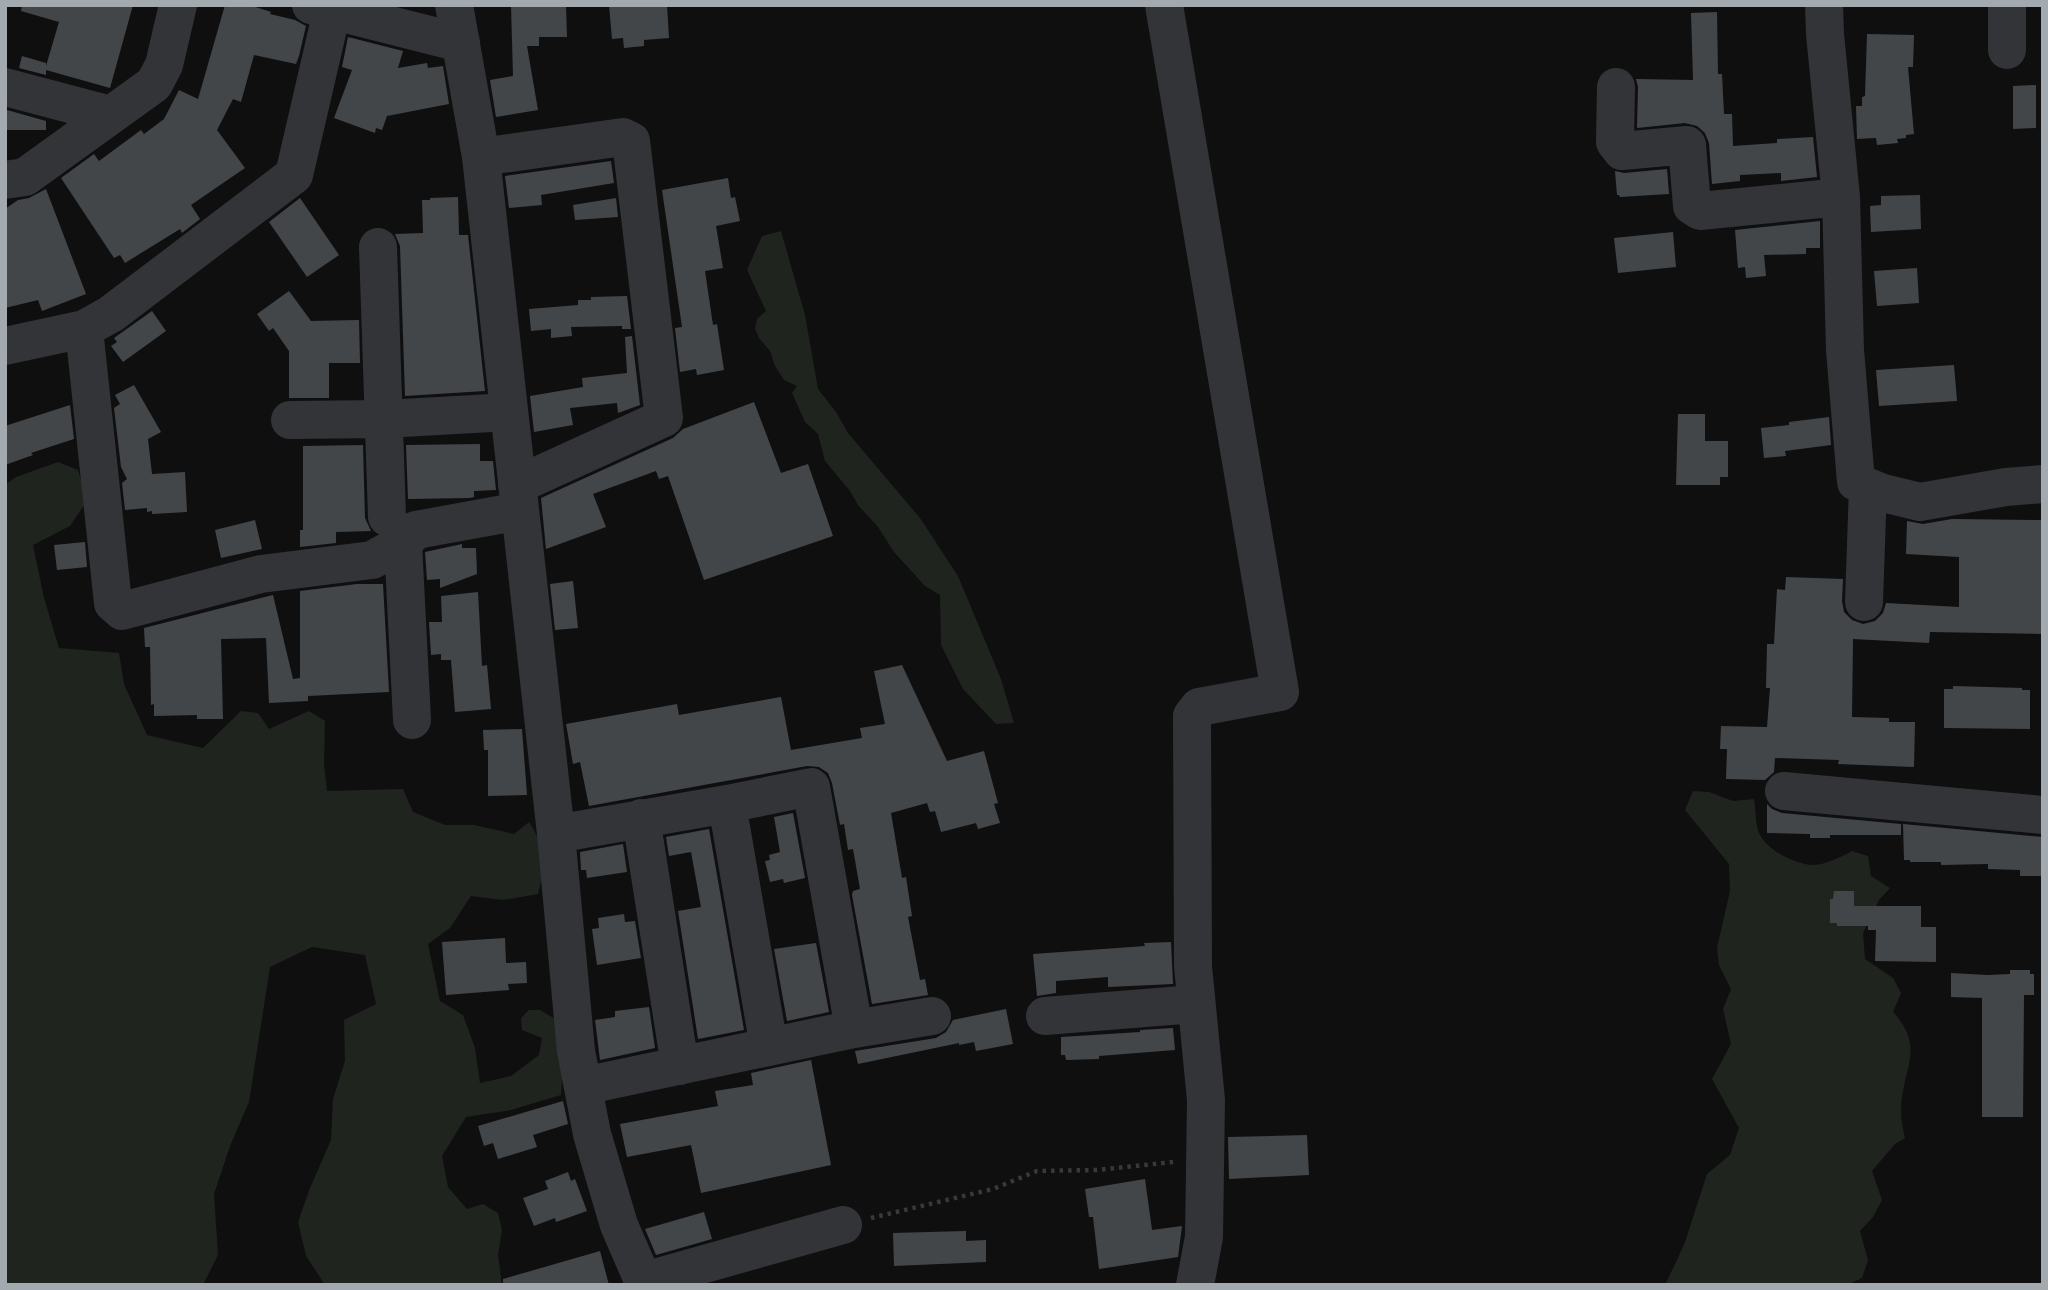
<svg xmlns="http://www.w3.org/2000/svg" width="2048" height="1290" viewBox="0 0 2048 1290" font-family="Jost,sans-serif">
  <rect width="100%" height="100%" fill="#0f0f10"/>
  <path fill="#1f241e" d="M781 231 805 315 818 389 836 412 848 433 920 518 958 576 1001 679 1014 723 996 724 963 689 941 645 940 595 925 586 894 552 878 527 858 505 850 491 825 461 818 434 805 422 792 393 797 386 784 380 775 366 770 351 759 338 755 329 757 319 766 311 747 270 762 236Z
    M58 462 78 470 87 501 70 526 33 545 44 598 59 648 119 653 124 684 147 735 203 748 241 711 258 713 269 729 309 711 325 721 324 764 327 791 403 789 413 812 445 825H474L514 834 529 822C548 853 547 859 538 894L503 900 471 896 450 928 428 944 440 1001 463 1015 475 1048 480 1083 511 1076 539 1055 542 1038 522 1030 521 1018 529 1010H540L557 1020 563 1061 561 1095 511 1110 466 1117 442 1156 448 1187 467 1209 483 1204 498 1213 502 1230 498 1255 502 1285H325L306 1256 298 1222 310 1188 331 1140 333 1099 345 1061 344 1020 376 1004 365 955 312 947 270 967 249 1102 230 1146 214 1194 218 1255 203 1285H5V485L16 477Z
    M1693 791 1709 792 1733 801 1754 799C1756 810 1755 823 1759 833 1767 850 1791 862 1810 865 1823 866 1841 857 1852 851L1868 856 1871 876 1890 888 1879 900 1863 933 1865 959 1893 978 1901 993 1893 1012C1927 1048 1901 1071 1901 1111 1901 1120 1903 1130 1905 1138L1895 1144 1872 1171 1882 1200 1873 1217 1860 1231 1868 1260 1862 1278 1847 1285H1665L1684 1245 1707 1174 1730 1155 1739 1128 1712 1079 1731 1044 1723 1009 1731 989 1719 965 1717 948 1730 891 1729 864 1685 810Z"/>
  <path fill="#434648" d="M22 5H133L110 88 46 70V75L19 68 22 56 46 63V66L59 22 21 11Z
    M225 5H249L271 12 270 14 295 20 306 26 299 56 296 64 254 55 241 102 233 99 217 130 245 168 191 205 200 219 182 233 180 229 125 263 120 255 114 258 61 178 94 154 99 161 141 130 144 134 164 119 179 90 198 99Z
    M511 5H566L567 37H539V46H527L538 110 496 117 490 80 513 76Z
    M609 5H667L669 38 644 40V46L624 48 623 38 612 39Z
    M1717 12 1718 74H1722L1724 114H1732L1733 146 1777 143V139L1813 137 1817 177 1781 181V173L1740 175V181L1712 184 1709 143 1705 133 1697 126 1685 123 1637 128 1638 87 1636 79 1693 80 1691 13Z
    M1867 34 1914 35 1913 67H1908L1914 134 1906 135V138L1897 139 1898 143 1877 145 1876 138 1857 139 1856 106H1862V97L1865 96Z
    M348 37 403 51 398 68 427 63 428 68 443 66 449 104 387 116 382 130 376 128 375 133 334 118 352 70 342 67Z
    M2036 85V128L2013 129V86Z
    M7 110 46 121V130H5Z
    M611 161 614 183 541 195 542 205 509 208 505 176Z
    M1667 169 1669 194 1620 197 1619 195H1617L1615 171 1624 173Z
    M728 178 731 198 735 197 740 221 716 226 723 268 705 271 713 325 717 324 724 370 697 375 696 369 680 372 675 328 682 327 662 190Z
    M46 189 86 294 42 311 38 300 5 308V209L18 200 29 198Z
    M1920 195 1921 229 1871 232 1870 206 1881 205V196Z
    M458 197 459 235H468L485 391 405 396 400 246 395 234 423 233 422 200H430V198Z
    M300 198 339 255 307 277 269 222Z
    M616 198 618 217 575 220 573 205Z
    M1820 221V248H1806V254L1764 255 1766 276 1746 278 1745 267 1738 268 1735 230Z
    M1673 232 1676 267 1618 273 1614 238Z
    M1917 268 1919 303 1877 306 1874 271Z
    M289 291 311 321 359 320 360 363H329V398H289V351L273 328 269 331 257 314Z
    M627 296 631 329H622V326L571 327 572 336 551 338V329L531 331 529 309 578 305V300H591V297Z
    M152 311 166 331 123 362 111 346 117 342 114 338Z
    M632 336 640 405 618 413 617 403 570 408 573 425 534 432 530 396 583 387 582 378 627 373 625 337Z
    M1954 365 1957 401 1879 406 1876 370Z
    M134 385 161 432 148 439 152 474 185 472 187 512 152 514V511L147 512V508L125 510 122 483 127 479 121 467 114 408 120 404 115 395Z
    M754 402 781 473 808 464 833 536 704 580 668 476 659 479 656 471 593 494 606 527 546 549 541 498 673 438 683 429Z
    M70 405 74 439 31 453 33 455 5 465V426Z
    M1678 414H1705V441H1728V477H1720V485H1676Z
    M1829 417 1831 445 1785 451 1786 456 1764 458 1761 428 1789 425V422Z
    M480 444V461H493L496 490 474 491V497L470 498 408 499 406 445Z
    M363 445 365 518 371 531 336 532V543L300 547V530H303V446Z
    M1952 519 2043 520V634L1930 632 1929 643 1853 639 1852 717 1889 718V722H1915L1914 767 1838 764 1839 760 1775 758 1774 772 1765 780 1726 779 1727 749H1720L1721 726 1767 727 1770 688H1766L1767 644H1774L1777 589 1785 590 1786 577 1843 579 1842 601 1844 612 1852 620 1863 624 1875 621 1883 613 1886 603 1959 607V557L1906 554 1907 521 1923 524Z
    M255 520 262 549 221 558 215 530Z
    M85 542 87 567 57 570 54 545Z
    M462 544V548H476L477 574 440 588V579L427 580 425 552Z
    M573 581 578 628 555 630 550 584Z
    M357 584H383L389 692 308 696V701L269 703 266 638 221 639 223 719H197V715L154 716V704L151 705 150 647H145L144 628 273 595 293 679 300 678V591Z
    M478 592 482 666 487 665 491 709 455 712 451 660H441V654L431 655 429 622H442L441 596Z
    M902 665 947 761 984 751 998 803 994 804 1000 823 978 829 976 823 941 832 935 811 930 812 927 803 891 813 902 878 906 877 912 916 908 917 920 980 925 979 928 995 872 1004 852 895 853 891 860 889 853 849 848 850 844 824 840 825 832 783 828 773 819 767 807 766 589 806 580 762 573 764 566 724 677 704 679 715 781 697 791 750 862 738 860 728 885 724 874 671Z
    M1953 686 2022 688V690H2030V729L1944 728V689H1953Z
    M522 729 527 795 488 796V750H484L483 730Z
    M1767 804 1772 809 1782 813 1901 824V835H1830V838H1810V834L1767 833Z
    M793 813 805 878 784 883 783 879 770 882 765 861 770 860 769 855 780 852 774 817Z
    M1903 824 2043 837 2042 876H2020V870L1988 869V864L1941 865V862H1910V860H1904Z
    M709 829 744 1030 698 1039 678 911 701 907 691 852 669 856 666 837Z
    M623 844 627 872 587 878 586 870H581L580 852Z
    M1834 891H1854V906H1921V927H1936V962L1875 961 1876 930H1868V926H1837V923H1830V899H1833Z
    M624 914 625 922 635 921 641 958 597 965 592 929 599 928 598 918Z
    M505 938 506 963 526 962 527 983 508 984 509 990 446 995 442 942Z
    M1171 942 1173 984 1108 987V977L1056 981V993L1037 996 1033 954 1145 946 1144 943Z
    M816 943 829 1012 787 1021 774 949Z
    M2010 970H2030V974H2034V995H2024L2023 1117H1982V998L1951 997V973L1987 975 2010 974Z
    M649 1007 655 1048 600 1060 595 1020 615 1017V1011Z
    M1006 1009 1013 1044 976 1051 974 1042 959 1045V1043L858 1064 855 1051 936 1038 946 1032 953 1020Z
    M1173 1028 1175 1050 1099 1056V1059L1066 1060 1065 1055H1061V1037L1140 1032V1030Z
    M811 1060 831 1165 701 1193 691 1145 627 1157 620 1124 718 1106 715 1091 753 1085 751 1073Z
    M563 1101 568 1124 533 1135 537 1147 498 1159 493 1143 484 1146 478 1126Z
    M1307 1135 1309 1175 1229 1179 1228 1137Z
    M568 1172 571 1181 575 1179 587 1211 556 1222 555 1218 534 1226 523 1198 548 1189 545 1181Z
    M1145 1179 1152 1230 1182 1226 1178 1257 1099 1269 1093 1217H1089L1085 1189Z
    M704 1212 712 1239 656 1255 645 1229Z
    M966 1231V1241L986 1240V1262L894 1266 893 1233Z
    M600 1251 609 1285H503V1279Z"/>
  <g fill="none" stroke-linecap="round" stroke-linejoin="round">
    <path stroke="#37393c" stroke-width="4.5" stroke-dasharray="3.5 5" stroke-linecap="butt" d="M871 1218 993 1189 1037 1171 1097 1170 1173 1162"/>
    <path stroke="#333437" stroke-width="38" d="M311 5 461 43
      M454 5 481 157 556 834 576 1051 592 1134 619 1225 645 1285
      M1164 5 1280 692 1199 707 1192 716 1193 966 1206 1100 1204 1237 1195 1285
      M1824 5 1825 34 1841 197 1845 350 1856 482 1883 493 1920 502 2006 487 2043 484
      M2007 5V50
      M5 87 111 115
      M1616 87 1615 142 1622 151 1687 145 1692 206 1700 211 1841 197
      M481 157 623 137 631 141 664 418 517 485
      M5 180 25 177 154 84 164 65 178 5
      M378 247 387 517
      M84 329 113 603 122 611 261 574 372 560 403 543 416 530 520 511
      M5 346 84 329 111 314 294 175 332 11
      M290 420 385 419 509 412
      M403 543 412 720
      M1864 602 1868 487
      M1784 791 2043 815
      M727 804 769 1047
      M641 818 680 1066
      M556 834 727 804 811 787 854 1029 583 1086
      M1045 1016 1195 1004
      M854 1029 932 1016
      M644 1281 843 1225"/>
  </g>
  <rect width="2048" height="1290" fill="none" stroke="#a2aab0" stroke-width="14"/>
</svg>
